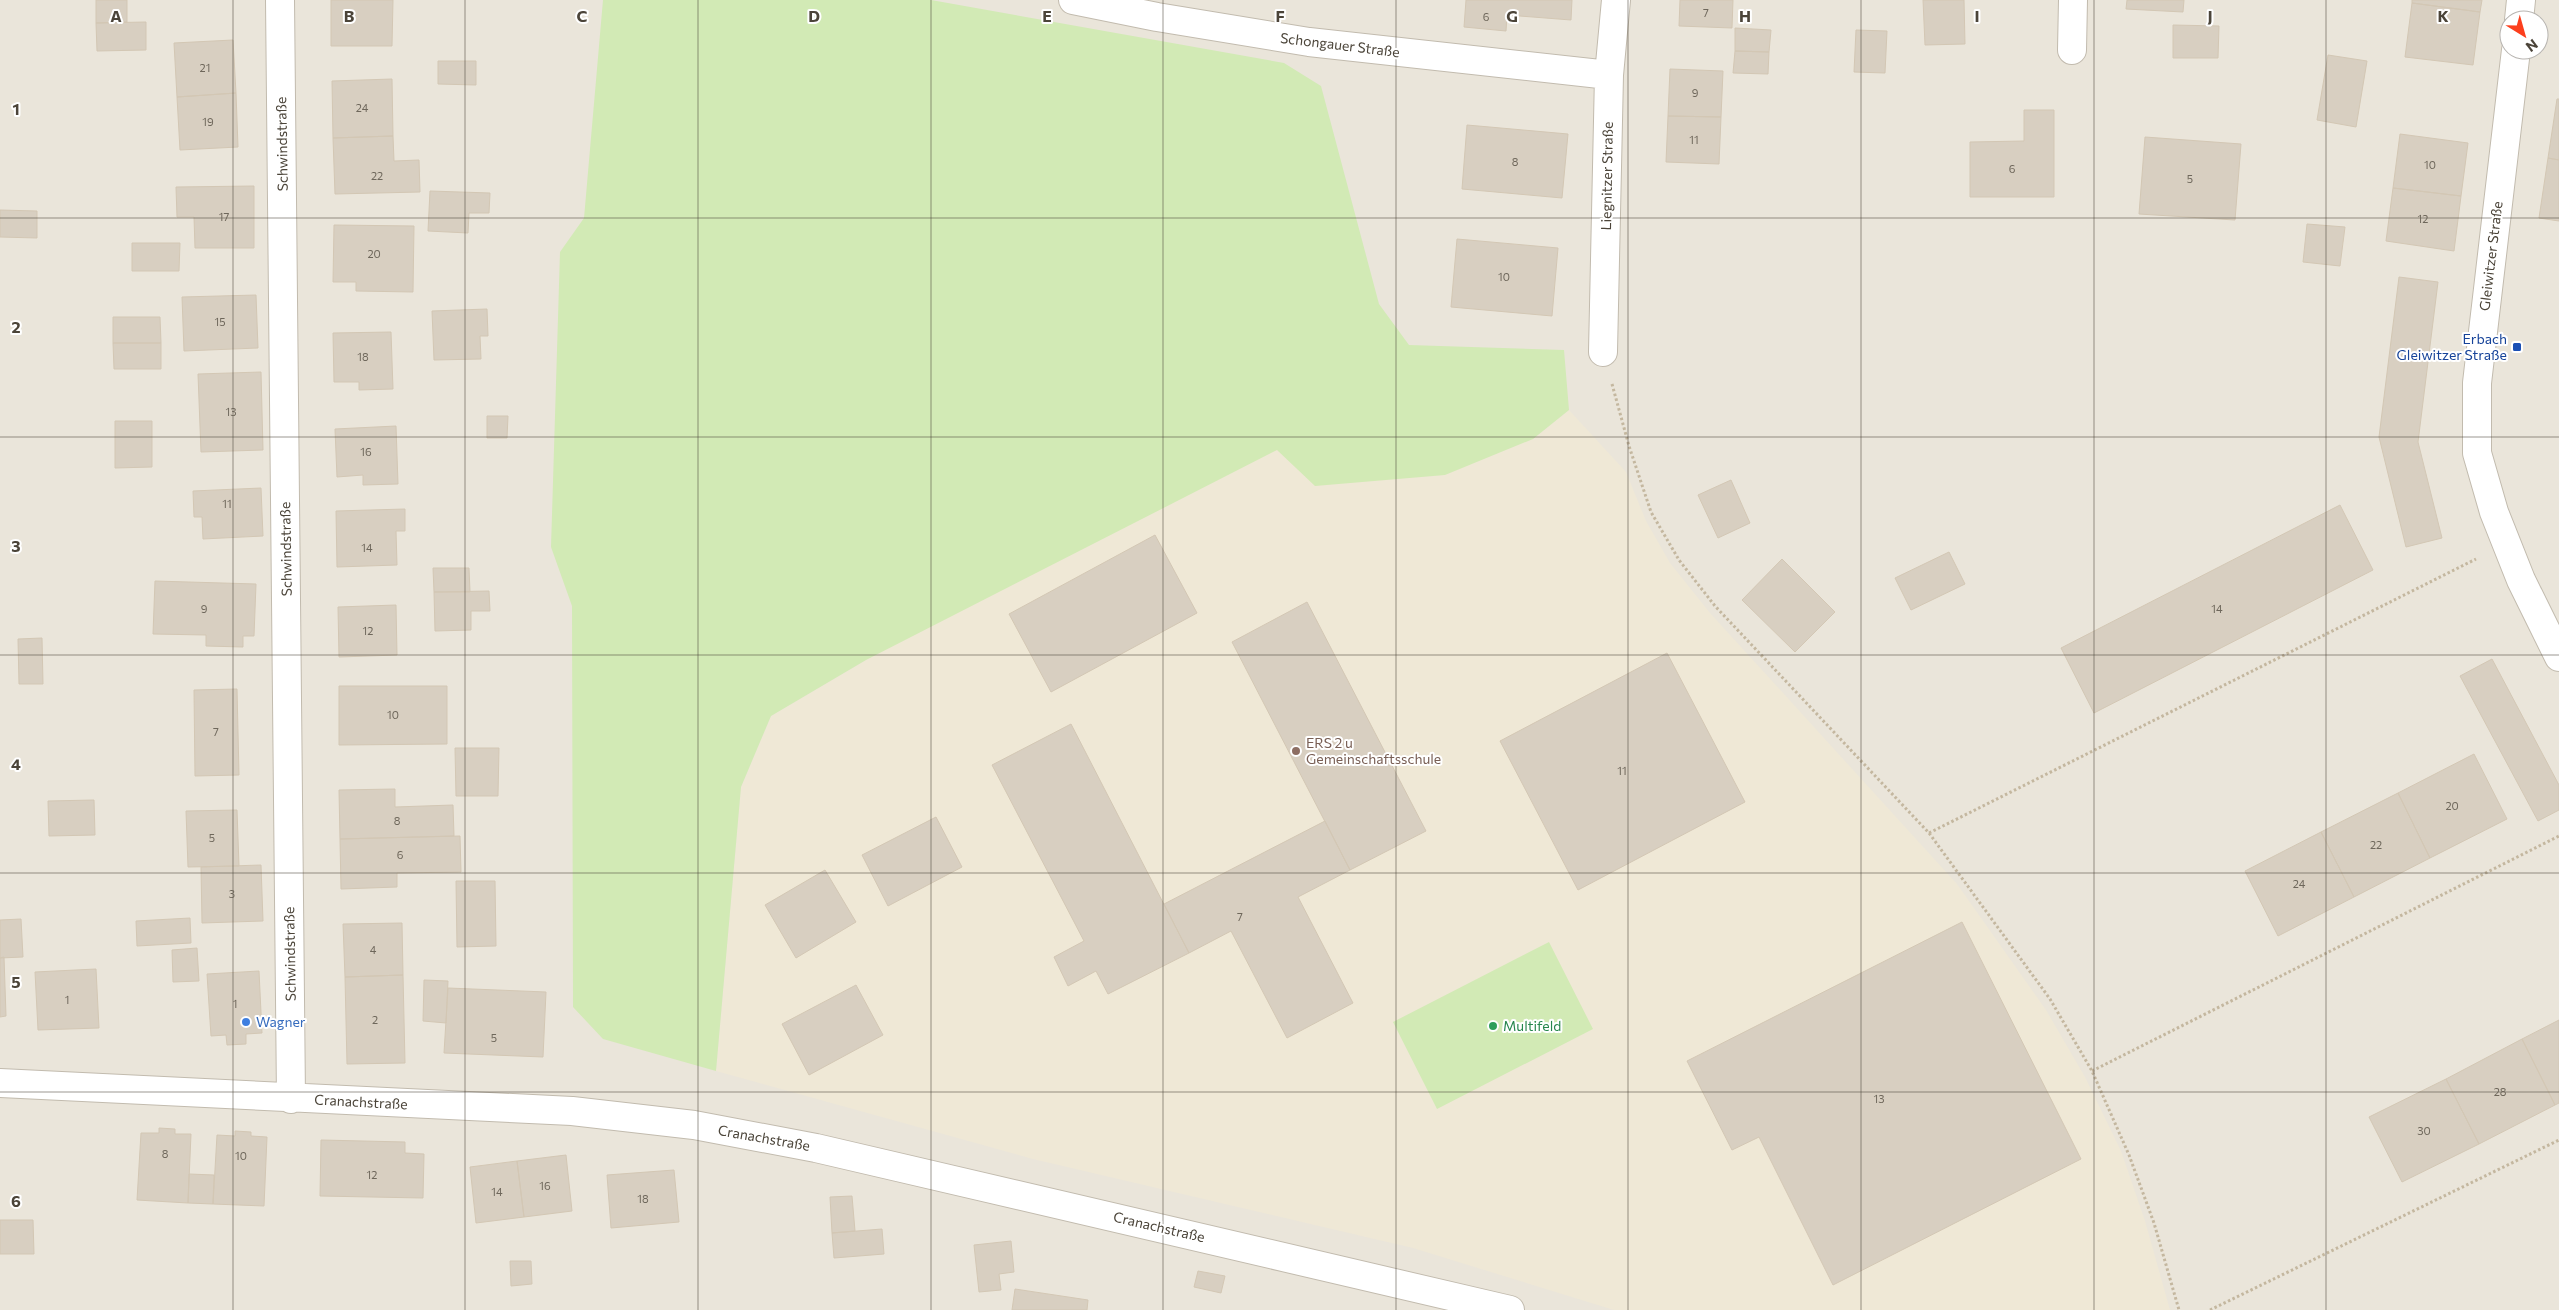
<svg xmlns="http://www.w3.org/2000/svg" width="2559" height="1310" viewBox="0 0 2559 1310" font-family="Commissioner,sans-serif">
  <rect width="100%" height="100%" fill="#f6f3ec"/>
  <path fill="#eae5da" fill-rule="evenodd" d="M0 0H2559V1310H0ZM2509 20H2539V50H2509Z"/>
  <path fill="#efe8d6" d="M1124 150 1533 439 1569 410 1626 472 1646 521 1670 563 1710 613 1957 884 2046 1010 2085 1077 2121 1151 2145 1221 2170 1310H1614L1413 1248 1033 1159 716 1071 741 787 771 716 866 660Z"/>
  <path fill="#d2eab5" d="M603 0H931L1284 63 1321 86 1379 304 1409 345 1564 350 1569 410 1533 439 1445 475 1315 486 1277 450 866 660 771 716 741 787 716 1071 603 1039 573 1007 572 606 551 547 560 252 584 218Z
    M1549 942 1593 1029 1437 1109 1393 1022Z"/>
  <path fill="#d8cfc1" stroke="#d3c7b4" d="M96 0H127V22L96 23Z
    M331 0H393L392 46H331Z
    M1466 0H1572L1571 20 1507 15 1506 31 1464 27Z
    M1680 0H1733L1732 28 1679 26Z
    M1923 0H1964L1965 44 1925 45Z
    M2127 0H2184L2183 12 2126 9Z
    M2412 0H2482L2480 12 2412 3Z
    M2412 3 2480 12 2473 65 2405 57Z
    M146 22V50L97 51 96 23Z
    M2173 25 2219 26 2218 58H2173Z
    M1735 28 1771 30 1769 52 1735 51Z
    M1856 30 1887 31 1885 73 1854 72Z
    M233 40 236 93 177 97 174 43Z
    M1735 51 1769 52 1768 74 1733 73Z
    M2328 55 2367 61 2356 127 2317 120Z
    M438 61H476V85L438 84Z
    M1670 69 1723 71 1721 117 1668 116Z
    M392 79 393 136 333 138 332 81Z
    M236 93 238 147 180 150 177 97Z
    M2557 99H2559V160L2548 158Z
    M2024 110H2054V197H1970V142L2024 141Z
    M1668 116 1721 117 1719 164 1666 162Z
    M1467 125 1568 134 1562 198 1462 189Z
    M2400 134 2468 143 2461 196 2393 188Z
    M393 136 394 161 419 160 420 192 335 194 333 138Z
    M2145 137 2241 144 2235 220 2139 214Z
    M2548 158 2559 160V221L2539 218Z
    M254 186V248H195L194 217H177L176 187Z
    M2393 188 2461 196 2454 251 2386 241Z
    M430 191 490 193 489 213H469L468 233 428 231Z
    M0 210 37 211V238L0 237Z
    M2307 224 2345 227 2340 266 2303 262Z
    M334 225 414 226 413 292 356 291V282H333Z
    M1457 239 1558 248 1552 316 1451 307Z
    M132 243H180L179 271H132Z
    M2399 277 2438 282 2418 442 2442 538 2406 547 2379 437Z
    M256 295 258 348 184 351 182 297Z
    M487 309 488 336H480L481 359 434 360 432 311Z
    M113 317H160L161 343H113Z
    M391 332 393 389 359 390V382H334L333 333Z
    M113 343H161V369H114Z
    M261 372 263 450 201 452 198 374Z
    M487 416H508L507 438H487Z
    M115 421H152V467L115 468Z
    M396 426 398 484 363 485V475L337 477 335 429Z
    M1731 480 1750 523 1718 538 1698 495Z
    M261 488 263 536 203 539 202 517H194L193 491Z
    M2340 505 2373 570 2094 713 2061 648Z
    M405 509V531H396L397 565 337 567 336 511Z
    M1155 535 1197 613 1051 692 1009 614Z
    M1949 552 1965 584 1911 610 1895 578Z
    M1782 559 1835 612 1795 652 1742 600Z
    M433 568H469L470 592H434Z
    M155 581 256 584 254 636H243V647L206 646V635L153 634Z
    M489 591 490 611H471V630L435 631 434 592Z
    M1307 602 1426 831 1350 870 1232 642Z
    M396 605 397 655 339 657 338 607Z
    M42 638 43 684H19L18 639Z
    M1667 653 1745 802 1578 890 1500 741Z
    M2492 659 2559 785V810L2538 821 2460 676Z
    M339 686H447V744L339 745Z
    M237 689 239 775 195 776 194 690Z
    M1071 724 1189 953 1108 994 1096 971 1068 986 1054 957 1084 941 992 765Z
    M455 748H499L498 796H456Z
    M2474 754 2507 819 2430 858 2398 793Z
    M395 789V807L453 805 454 836 340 839 339 790Z
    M2398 793 2430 858 2354 897 2321 832Z
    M94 800 95 835 49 836 48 801Z
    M237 810 239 866 188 867 186 811Z
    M936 817 962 867 888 906 862 855Z
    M1325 821 1350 870 1298 897 1353 1003 1287 1038 1231 931 1189 953 1164 904Z
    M2321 832 2354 897 2278 936 2245 871Z
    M460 836 461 872 397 873V887L341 889 340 839Z
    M261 865 263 921 202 923 201 867Z
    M825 870 856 922 796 958 765 905Z
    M456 881H495L496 946 457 947Z
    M190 918 191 943 137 946 136 921Z
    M21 919 23 957 0 958V920Z
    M1962 922 2081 1159 1833 1285 1759 1137 1732 1150 1687 1061Z
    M402 923 403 975 345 977 343 924Z
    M197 948 199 981 173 982 172 950Z
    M4 957 6 1016 0 1017V958Z
    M96 969 99 1028 38 1030 35 972Z
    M259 971 262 1033 246 1034V1044L227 1045 226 1035 211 1036 207 974Z
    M403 975 405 1063 347 1064 345 977Z
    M424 980 448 981 446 1023 423 1021Z
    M856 985 883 1035 809 1075 782 1024Z
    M448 988 546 992 543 1057 444 1053Z
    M2559 1020V1103L2555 1105 2522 1039Z
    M2522 1039 2555 1105 2479 1144 2446 1079Z
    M2446 1079 2479 1144 2402 1182 2369 1117Z
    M159 1128 175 1129V1134H191L188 1203 137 1200 141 1133H159Z
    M235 1131 251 1132V1136L267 1137 264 1206 213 1204 217 1135 235 1136Z
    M321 1140 405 1142V1153L424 1154 423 1198 320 1196Z
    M566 1155 572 1211 524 1217 517 1161Z
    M517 1161 524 1217 476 1223 470 1167Z
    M674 1170 679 1222 611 1228 607 1175Z
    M189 1174 214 1175 213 1204 188 1203Z
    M852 1196 855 1231 832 1233 830 1197Z
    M0 1220H33L34 1254H0Z
    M882 1229 884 1254 834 1258 832 1233Z
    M1011 1241 1014 1272 999 1274 1001 1290 979 1292 974 1245Z
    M510 1261H531L532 1284 511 1286Z
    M1198 1271 1225 1276 1221 1293 1194 1287Z
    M1015 1289 1088 1300 1087 1310H1012Z"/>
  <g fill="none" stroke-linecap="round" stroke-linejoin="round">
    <defs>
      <path id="minor" d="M280 0 291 1099
        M1073 0 1157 17 1309 42 1609 75
        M2519 20 2521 0
        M2072 50 2073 0
        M2516 50 2477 383V453L2494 512 2521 580 2559 657
        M1603 352 1609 75 1616 0
        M0 1083 572 1111 694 1125 816 1148 1510 1310"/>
    </defs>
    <use href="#minor" stroke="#c2bbae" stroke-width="30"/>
    <path stroke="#c4b79f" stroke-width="3" stroke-dasharray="2.5 2.5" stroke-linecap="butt" d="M1612 384 1629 446 1651 512 1679 560 1715 606 1929 833 2050 999 2092 1071 2129 1155 2154 1223 2179 1310
      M1929 833 2476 559
      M2092 1071 2559 836
      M2210 1310 2559 1140"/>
    <use href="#minor" stroke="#fff" stroke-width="28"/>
  </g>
  <path fill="none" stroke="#4b4439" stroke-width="1" stroke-opacity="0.55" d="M233 0V1310M465 0V1310M698 0V1310M931 0V1310M1163 0V1310M1396 0V1310M1628 0V1310M1861 0V1310M2094 0V1310M2326 0V1310M0 218H2559M0 437H2559M0 655H2559M0 873H2559M0 1092H2559"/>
  <rect fill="#1a4fb4" stroke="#fff" stroke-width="2" x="2512" y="342" width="10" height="10" rx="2.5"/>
  <circle fill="#8d6e63" stroke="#fff" stroke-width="2" cx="1296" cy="751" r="5"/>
  <circle fill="#3f7fe0" stroke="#fff" stroke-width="2" cx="246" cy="1022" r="5"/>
  <circle fill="#2e9e5b" stroke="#fff" stroke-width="2" cx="1493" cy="1026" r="5"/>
  <g text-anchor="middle" stroke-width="4" stroke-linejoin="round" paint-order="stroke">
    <g font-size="11" fill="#6e675b">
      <text x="1706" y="17">7</text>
      <text x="1486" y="21">6</text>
      <text x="205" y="72">21</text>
      <text x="1695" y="97">9</text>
      <text x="362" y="112">24</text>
      <text x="208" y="126">19</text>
      <text x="1694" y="144">11</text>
      <text x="1515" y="166">8</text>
      <text x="2430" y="169">10</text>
      <text x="2012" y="173">6</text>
      <text x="377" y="180">22</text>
      <text x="2190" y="183">5</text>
      <text x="224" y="221">17</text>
      <text x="2423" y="223">12</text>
      <text x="374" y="258">20</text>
      <text x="1504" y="281">10</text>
      <text x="220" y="326">15</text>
      <text x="363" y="361">18</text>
      <text x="231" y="416">13</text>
      <text x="366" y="456">16</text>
      <text x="227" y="508">11</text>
      <text x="367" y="552">14</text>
      <text x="204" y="613">9</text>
      <text x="2217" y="613">14</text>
      <text x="368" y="635">12</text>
      <text x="393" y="719">10</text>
      <text x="216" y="736">7</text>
      <text x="1622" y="775">11</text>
      <text x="2452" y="810">20</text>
      <text x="397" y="825">8</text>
      <text x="212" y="842">5</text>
      <text x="2376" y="849">22</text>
      <text x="400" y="859">6</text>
      <text x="2299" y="888">24</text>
      <text x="232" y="898">3</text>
      <text x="1240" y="921">7</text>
      <text x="373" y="954">4</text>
      <text x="67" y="1004">1</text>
      <text x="235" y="1008">1</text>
      <text x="375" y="1024">2</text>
      <text x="494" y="1042">5</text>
      <text x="2500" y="1096">28</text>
      <text x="1879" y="1103">13</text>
      <text x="2424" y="1135">30</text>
      <text x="165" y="1158">8</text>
      <text x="241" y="1160">10</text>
      <text x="372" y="1179">12</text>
      <text x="545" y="1190">16</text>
      <text x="497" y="1196">14</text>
      <text x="643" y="1203">18</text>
    </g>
    <g font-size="14" fill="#4b4439" stroke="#fff">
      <text transform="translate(1340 45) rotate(7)" y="5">Schongauer Straße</text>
      <text transform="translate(282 144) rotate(-91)" y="5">Schwindstraße</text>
      <text transform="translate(1607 176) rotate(-89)" y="5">Liegnitzer Straße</text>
      <text transform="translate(2491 256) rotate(-83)" y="5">Gleiwitzer Straße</text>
      <text transform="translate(286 549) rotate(-91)" y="5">Schwindstraße</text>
      <text transform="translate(290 954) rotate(-91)" y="5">Schwindstraße</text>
      <text transform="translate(361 1102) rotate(3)" y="5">Cranachstraße</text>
      <text transform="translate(764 1138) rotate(10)" y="5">Cranachstraße</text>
      <text transform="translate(1159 1227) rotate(13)" y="5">Cranachstraße</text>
    </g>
    <g font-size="14" fill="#164399" stroke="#fff" text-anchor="end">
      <text x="2507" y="344">Erbach<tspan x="2507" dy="16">Gleiwitzer Straße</tspan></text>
    </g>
    <g font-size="14" fill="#785e54" stroke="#fff" text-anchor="start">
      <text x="1306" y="748">ERS 2 u<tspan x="1306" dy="16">Gemeinschaftsschule</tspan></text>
    </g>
    <g font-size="14" fill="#366cbe" stroke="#fff" text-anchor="start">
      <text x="256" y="1027">Wagner</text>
    </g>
    <g font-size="14" fill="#27864d" stroke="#fff" text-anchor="start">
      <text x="1503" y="1031">Multifeld</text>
    </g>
  </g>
  <g font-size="16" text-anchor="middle" font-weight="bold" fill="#4b4439" stroke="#fff" stroke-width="4" stroke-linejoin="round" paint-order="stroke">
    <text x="116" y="22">A</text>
    <text x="349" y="22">B</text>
    <text x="582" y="22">C</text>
    <text x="814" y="22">D</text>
    <text x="1047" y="22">E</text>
    <text x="1280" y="22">F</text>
    <text x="1512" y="22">G</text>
    <text x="1745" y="22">H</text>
    <text x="1977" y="22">I</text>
    <text x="2210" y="22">J</text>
    <text x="2443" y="22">K</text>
    <text x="16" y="115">1</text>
    <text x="16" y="333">2</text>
    <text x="16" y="552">3</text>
    <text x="16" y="770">4</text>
    <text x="16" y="988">5</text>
    <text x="16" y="1207">6</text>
  </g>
  <g transform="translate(2524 35) rotate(143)"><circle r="24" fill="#ffffff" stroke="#b7b4b0"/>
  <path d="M0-4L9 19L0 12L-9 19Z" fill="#fc3f1d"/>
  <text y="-8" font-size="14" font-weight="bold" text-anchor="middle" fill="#4b4439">N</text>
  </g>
</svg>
